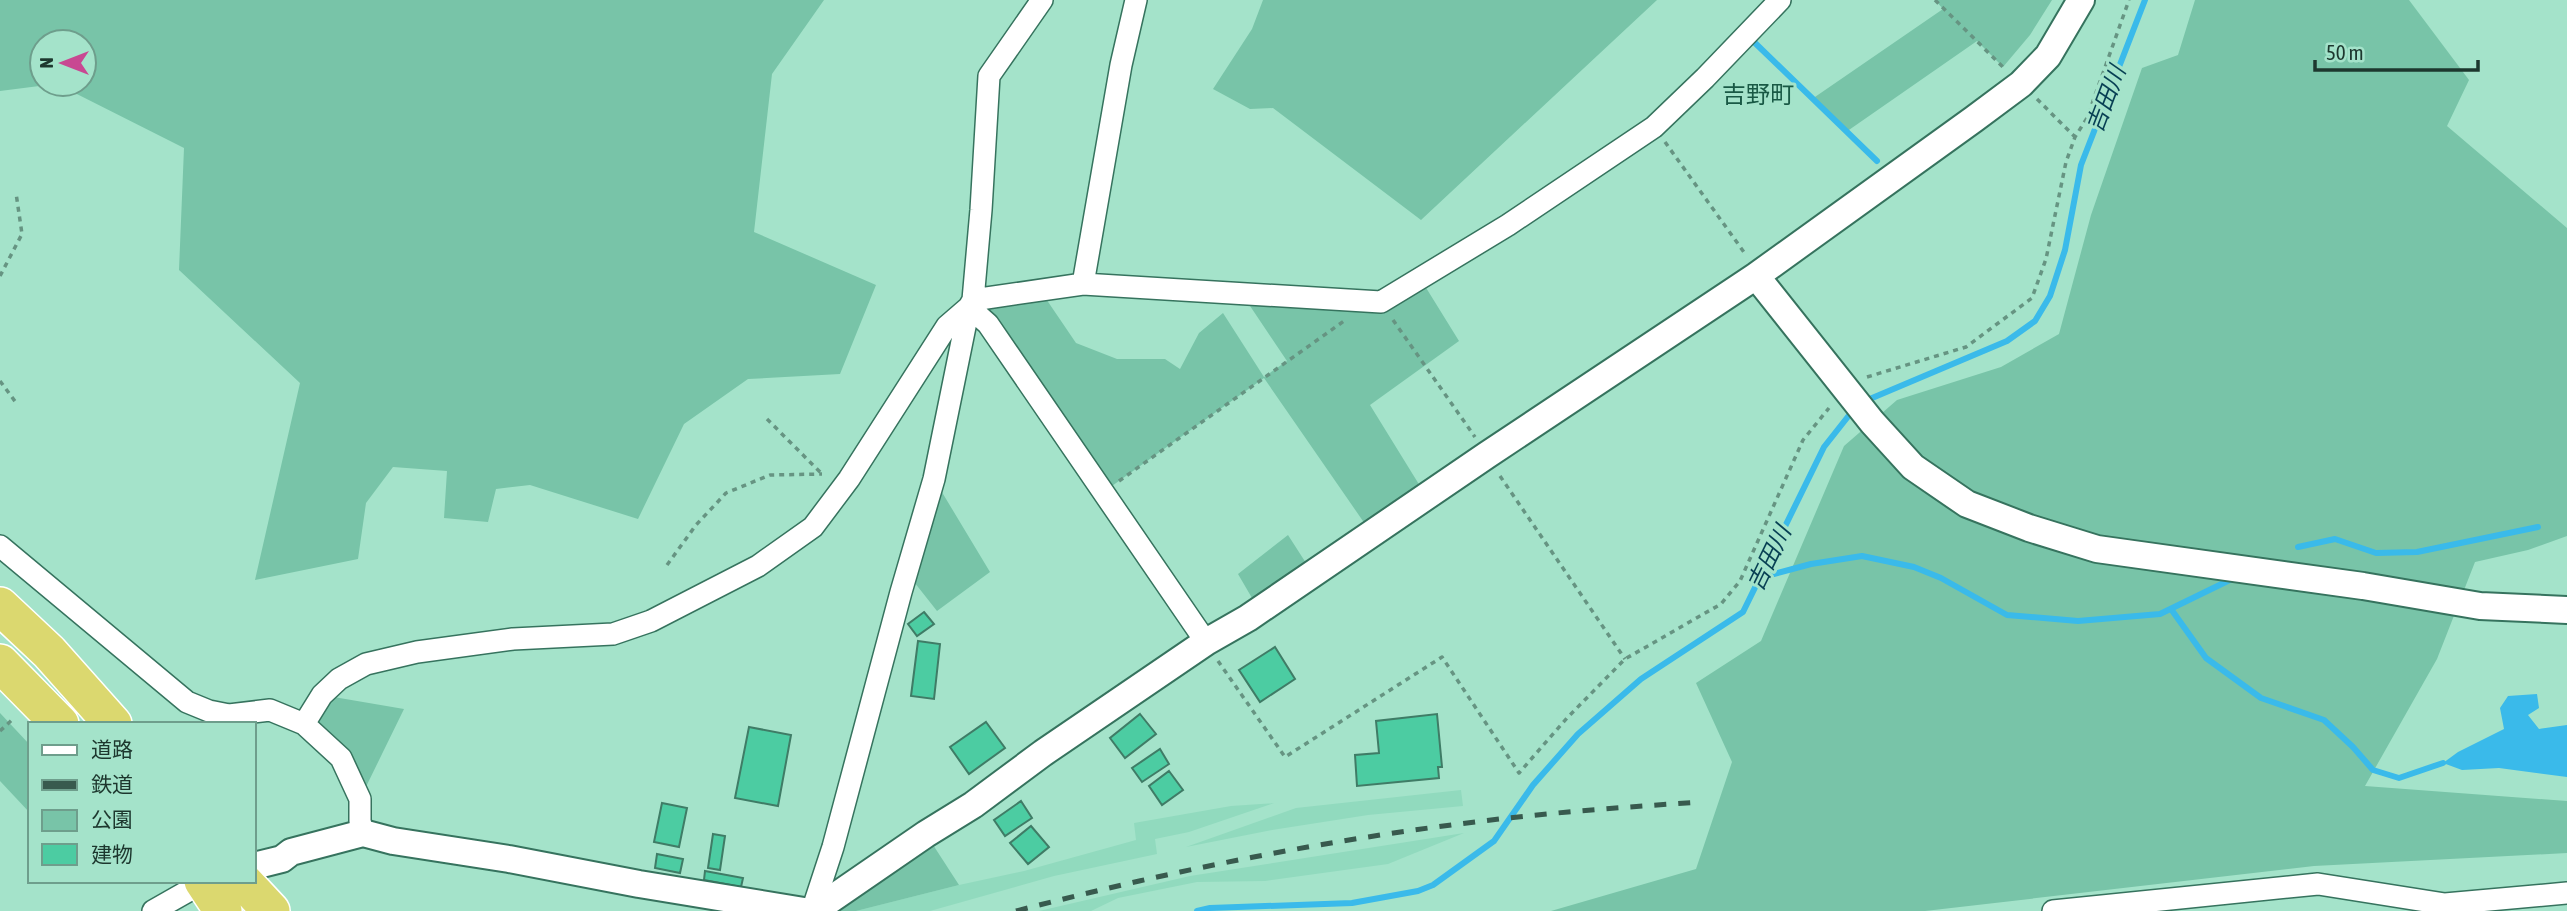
<svg xmlns="http://www.w3.org/2000/svg" width="2567" height="911" viewBox="0 0 2567 911" font-family="'Asap Condensed','Noto Sans JP',sans-serif">
  <rect width="100%" height="100%" fill="#a4e3ca"/>
  <path fill="#91dabe" d="M1461 790 1463 806 1368 815 1272 830 1186 847 1296 808Z
    M1274 803 1189 832 1155 839 1157 854 1054 876 930 911H856L959 885 1024 871 1136 840 1134 823 1231 806Z
    M1464 833 1388 864 1265 881 1197 882 1118 898 1091 911H1039L1190 876Z"/>
  <path fill="#78c4a8" d="M0 0H824L772 74 754 232 876 285 840 374 748 379 684 424 638 519 530 485 496 489 488 522 444 518 447 471 393 467 366 503 358 559 255 580 300 383 179 270 184 148 57 84H84V42H42V84H55L0 91Z
    M1263 0H1657L1421 220 1273 108 1250 109 1213 89 1252 29Z
    M1935 0H2052L2030 35 2003 67 1977 41 1846 132 1812 99 1943 9Z
    M2195 0H2409L2469 80 2447 126 2567 228V536L2528 550 2475 562 2437 659 2365 786 2567 801V853L2314 866 1925 911H1551L1696 869 1732 762 1696 683 1761 641 1844 446 1897 400 2001 367 2059 334 2091 215 2142 68 2178 55Z
    M1420 278 1459 341 1370 405 1420 486 1365 524 1264 378 1102 493 973 300 1040 290 1076 343 1117 359H1165L1180 369 1199 333 1223 313 1264 377 1287 361 1242 294 1381 302Z
    M934 479 990 572 937 611 907 573Z
    M1288 535 1306 563 1252 598 1238 574Z
    M322 695 404 709 360 799 304 724Z
    M0 713 30 745V813L0 781Z
    M926 834 959 885 856 911H814Z"/>
  <path fill="#3abaea" d="M2537 694 2539 708 2528 715 2539 729 2567 725V777L2499 768 2462 770 2443 763 2458 752 2504 729 2500 708 2508 696Z"/>
  <g fill="none" stroke-linecap="round" stroke-linejoin="round">
    <path stroke="#3abaea" stroke-width="6" d="M1753 41 1877 161
      M1865 401 2007 341 2035 321 2050 296 2065 250 2081 165 2145 0
      M2298 547 2335 539 2376 553 2417 552 2538 527
      M1759 578 1811 564 1862 556 1914 567 1941 578 2007 615 2078 621 2160 614 2236 577
      M2171 609 2206 658 2261 698 2324 720 2353 747 2373 770 2399 778 2443 763
      M1197 911 1210 908 1352 903 1418 891 1433 885 1494 841 1533 785 1578 734 1641 679 1743 612 1824 447 1854 409"/>
  </g>
  <path fill="#4ccca2" stroke="#3f7c66" stroke-width="2" d="M924 612 934 624 917 636 908 624Z
    M918 641 940 644 934 699 911 696Z
    M1275 647 1295 679 1260 702 1239 670Z
    M1140 714 1156 734 1125 758 1110 738Z
    M1437 714 1442 767H1438L1439 778 1357 786 1355 755 1379 753 1376 721Z
    M986 722 1005 748 969 774 950 747Z
    M749 727 791 735 778 806 735 798Z
    M1160 749 1169 764 1142 782 1132 768Z
    M1169 771 1183 790 1162 805 1149 786Z
    M1021 801 1032 818 1005 836 994 820Z
    M662 803 687 808 679 847 654 842Z
    M1031 826 1049 847 1028 864 1010 843Z
    M713 834 725 836 720 870 708 868Z
    M657 854 683 859 680 873 655 868Z
    M705 871 743 878 741 887 704 880Z"/>
  <g fill="none" stroke-linecap="round" stroke-linejoin="round">
    <defs>
      <path id="minor" d="M1083 284 1121 65 1136 0
        M973 300 1083 284 1381 302 1508 225 1654 127 1705 78 1780 0
        M969 307 988 324 1206 642
        M0 546 187 702 209 711 229 715 270 710 304 724 341 758 360 799V821L363 833
        M304 724 322 695 339 679 366 664 417 652 513 639 613 634 651 621 758 566 813 527 849 479 947 326 969 307
        M153 911 204 882
        M812 911 833 847 901 592 934 479 969 307 973 300 981 210 989 76 1042 0
        M2053 911 2318 884 2445 904 2567 893"/>
      <path id="tertiary" d="M1756 276 1872 422 1913 467 1967 504 2029 528 2097 549 2363 586 2480 606 2567 610
        M254 866 282 859 291 852 363 833 393 841 509 859 639 884 804 911
        M814 911 926 834 973 805 1043 753 1206 642 1248 618 1487 455 1756 276 1974 119 2021 84 2048 56 2081 0"/>
      <path id="trunk" d="M0 606 49 652 113 724
        M0 663 60 724
        M203 881 223 911
        M243 881 271 911"/>
    </defs>
    <use href="#minor" stroke="#36735e" stroke-width="24"/>
    <use href="#tertiary" stroke="#36735e" stroke-width="30"/>
    <use href="#trunk" stroke="#fff" stroke-width="40"/>
    <path stroke="#669482" stroke-width="3.5" stroke-dasharray="5 5" stroke-linecap="butt" d="M1935 0 2003 67
      M2037 99 2075 137
      M1665 142 1746 255
      M0 276 22 234 16 193
      M1393 320 1475 437
      M1867 377 1966 347 2032 298 2046 259 2066 162 2075 137 2087 118 2129 0
      M0 381 17 404
      M767 419 822 474
      M1500 476 1625 659
      M1119 481 1344 321
      M667 565 696 525 726 493 770 475 822 474
      M1218 661 1285 757 1442 657 1519 773 1567 718 1625 659 1721 604 1740 581 1803 440 1829 408
      M0 731 14 718"/>
    <use href="#minor" stroke="#fff" stroke-width="21"/>
    <use href="#tertiary" stroke="#fff" stroke-width="26"/>
    <use href="#trunk" stroke="#dbd86f" stroke-width="37"/>
    <path stroke="#385a4e" stroke-width="5" stroke-dasharray="12 12" stroke-linecap="butt" d="M1016 911C1197 864 1381 829 1568 812 1612 808 1656 805 1700 802"/>
  </g>
  <g text-anchor="middle" stroke-width="6" stroke-linejoin="round" paint-order="stroke">
    <g font-size="23" font-style="italic" fill="#073f53" stroke="#a4e3ca">
      <text transform="translate(2106 99) rotate(-69)" y="8">吉田川</text>
      <text transform="translate(1769 558) rotate(-64)" y="8">吉田川</text>
    </g>
    <g font-size="24" fill="#195945" stroke="#a4e3ca">
      <text x="1758" y="103">吉野町</text>
    </g>
  </g>
  <rect x="28" y="722" width="228" height="161" fill="#a4e3ca" stroke="#6e9e8c" stroke-width="2"/>
  <rect x="42" y="745" width="35" height="10" fill="#ffffff" stroke="#6e9e8c" stroke-width="2"/>
  <text x="91" y="757" font-size="21" fill="#1d372e">道路</text>
  <rect x="42" y="780" width="35" height="10" fill="#385a4e" stroke="#6e9e8c" stroke-width="2"/>
  <text x="91" y="792" font-size="21" fill="#1d372e">鉄道</text>
  <rect x="42" y="810" width="35" height="21" fill="#78c4a8" stroke="#6e9e8c" stroke-width="2"/>
  <text x="91" y="827" font-size="21" fill="#1d372e">公園</text>
  <rect x="42" y="844" width="35" height="21" fill="#4ccca2" stroke="#6e9e8c" stroke-width="2"/>
  <text x="91" y="862" font-size="21" fill="#1d372e">建物</text>
  <g transform="translate(63 63) rotate(270)"><circle r="33" fill="#a4e3ca" stroke="#6e9e8c" stroke-width="2"/>
  <path d="M0-5L12 26L0 18L-12 26Z" fill="#c84892"/>
  <text y="-10" font-size="19" font-weight="bold" text-anchor="middle" fill="#1d372e">N</text>
  </g>
  <path d="M2315 60v10h163v-10" fill="none" stroke="#1d372e" stroke-width="3.5"/>
  <text x="2326" y="60" font-size="21" fill="#1d372e" stroke="#a4e3ca" stroke-width="5" paint-order="stroke">50 m</text>
</svg>
